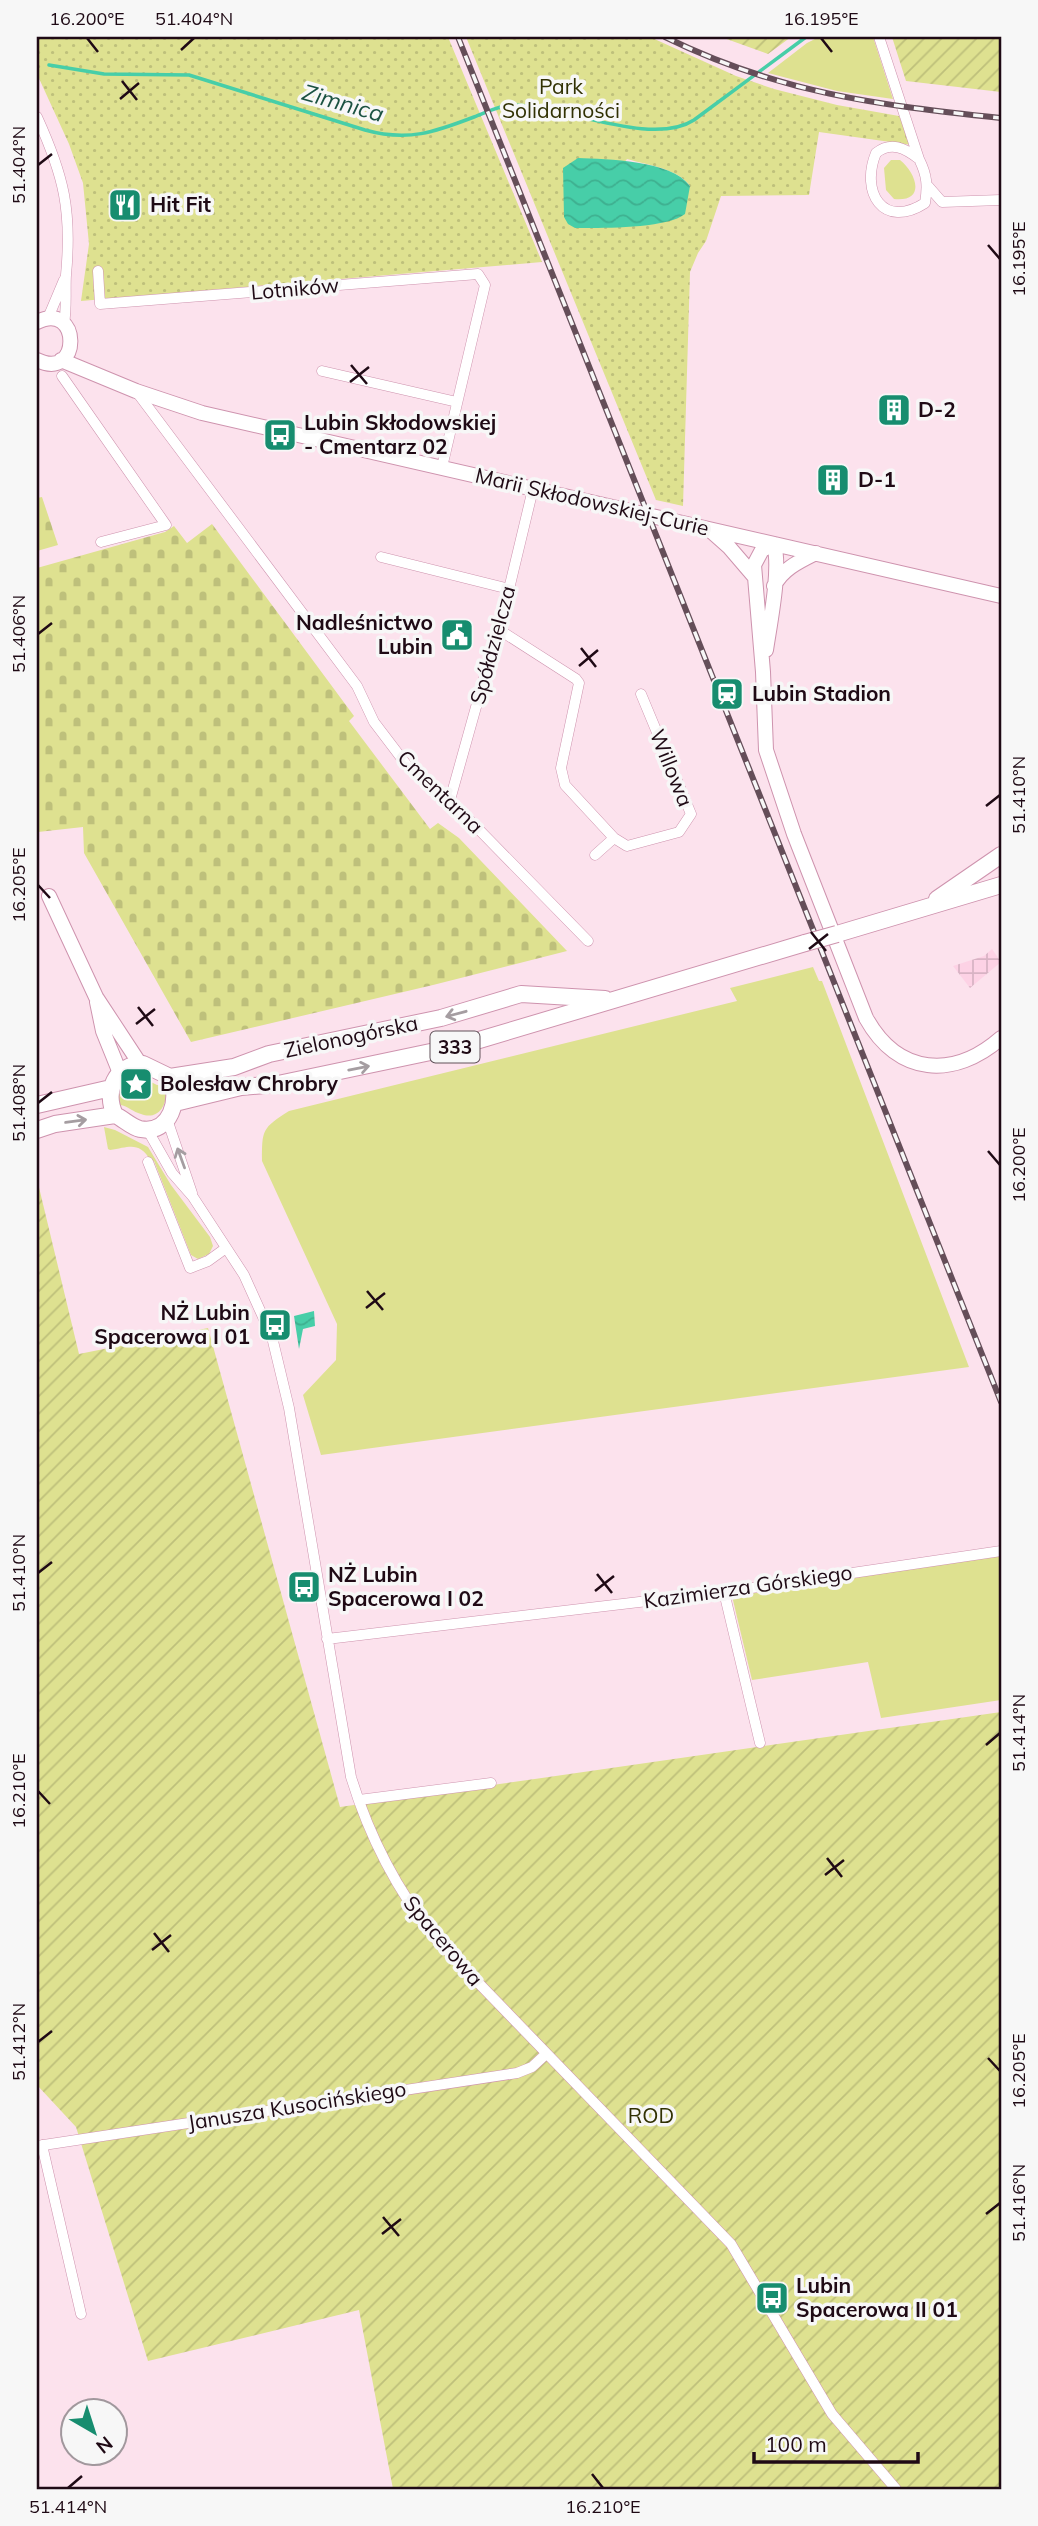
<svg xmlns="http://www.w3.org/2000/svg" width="1038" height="2526" viewBox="0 0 1038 2526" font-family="Mulish,sans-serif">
  <defs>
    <pattern id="industrial-grid" width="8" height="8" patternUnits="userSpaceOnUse" patternTransform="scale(1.75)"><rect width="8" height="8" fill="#fdd2e5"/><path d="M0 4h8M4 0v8" fill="none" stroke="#d8b3c4"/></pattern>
    <pattern id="cemetery-stones" width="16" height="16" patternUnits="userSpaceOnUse" patternTransform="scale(1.75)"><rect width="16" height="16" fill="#dee190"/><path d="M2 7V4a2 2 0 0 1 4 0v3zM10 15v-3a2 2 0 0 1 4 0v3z" fill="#bec07b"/></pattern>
    <pattern id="park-dots" width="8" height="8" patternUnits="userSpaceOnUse" patternTransform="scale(1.75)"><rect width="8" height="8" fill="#dee190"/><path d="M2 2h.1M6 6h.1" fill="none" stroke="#bec07b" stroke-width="1.8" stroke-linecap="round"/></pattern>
    <pattern id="garden-furrows" width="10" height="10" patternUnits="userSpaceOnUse" patternTransform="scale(1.75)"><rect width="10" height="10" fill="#dee190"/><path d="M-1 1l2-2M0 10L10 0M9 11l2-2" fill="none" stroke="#bec07b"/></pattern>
    <pattern id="water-waves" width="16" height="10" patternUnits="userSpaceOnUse" patternTransform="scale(1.75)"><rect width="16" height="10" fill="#47cea8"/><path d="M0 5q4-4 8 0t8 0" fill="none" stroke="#3eb090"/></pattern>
  </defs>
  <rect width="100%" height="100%" fill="#fce2ed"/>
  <path fill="url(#industrial-grid)" d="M992 949 1001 962 970 988 953 966 984 956Z"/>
  <path fill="#dee190" d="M819 37H873L893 99 837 91 768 73 807 43Z
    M891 160H900C917 174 926 202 894 199L886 190 884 168Z
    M813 967 819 981H822L969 1367 321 1455 303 1395 336 1360 337 1324 262 1161C262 1130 262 1128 289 1111L737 1001 730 988Z
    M139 1076 157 1085 165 1086C169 1102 160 1121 141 1114 133 1112 128 1106 120 1105 115 1089 123 1078 139 1076Z
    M104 1127 115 1130 148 1147 171 1185 210 1237 213 1246 209 1254 198 1259 191 1255 154 1161H151C139 1141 130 1147 110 1150L108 1149Z
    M1001 1556V1700L881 1718 868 1662 752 1680 732 1596Z"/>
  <path fill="url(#cemetery-stones)" d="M42 497 58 545 37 551V498Z
    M212 524 354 716 349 721 430 829 438 823 459 838 567 951 433 985 191 1042 84 853 83 827 38 832 37 568 165 532 174 526 187 543Z"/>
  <path fill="url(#park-dots)" fill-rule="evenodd" d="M37 37H448L542 262 81 301 89 244 83 183 69 144 37 74Z
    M466 37H650L736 76 774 89 837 105 899 116 912 145 819 132 809 195 721 196 706 241 698 253 690 272 683 506 656 500ZM627 159C647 165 677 168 690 186L661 223 575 228Z"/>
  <path fill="url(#garden-furrows)" d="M721 37H791L768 54Z
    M892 37H1001V92L906 81Z
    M37 1179 79 1354 208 1328 340 1807 1001 1712V2489H393L359 2310 148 2361 76 2127 37 2085Z"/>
  <path fill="url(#water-waves)" d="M578 158C607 159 671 160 690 186L685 214C666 229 601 228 575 228L568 224 564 217 563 168Z
    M314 1311 315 1326 303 1329 299 1349 294 1316Z"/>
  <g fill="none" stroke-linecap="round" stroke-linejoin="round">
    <path stroke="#47cea8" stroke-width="3.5" d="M49 65 104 74 189 75 365 130C408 142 435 132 474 117 485 113 498 106 510 105 560 104 651 148 694 120L806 37"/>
    <defs>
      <path id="street" d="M879 37 919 159C927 175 928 186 925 203 883 230 860 192 876 153 891 141 905 148 919 159
        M37 117C64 176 72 211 66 275 65 291 67 307 64 324
        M928 186 942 202 1001 200
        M98 271 100 304 478 274 485 285 442 467
        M48 318 64 280
        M322 371 457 402
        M62 376 166 525 101 542
        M136 391 357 686 374 722 409 768 450 800 588 941
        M381 557 509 589
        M498 629 576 679 579 683 561 768 565 785 614 838 627 846 679 832 691 814 641 694
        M450 800 509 589 533 489
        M595 855 614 838
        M167 1119 192 1193
        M147 1129 172 1173 193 1197 244 1275 272 1337 289 1408 351 1777C369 1836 396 1889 435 1938L731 2244 832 2414 896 2489
        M148 1162 190 1268 208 1261 226 1248
        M724 1592 760 1743
        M327 1639 724 1592 1001 1551
        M359 1800 491 1783
        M42 2145 81 2314
        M37 2146 517 2073 532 2067 546 2054"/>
      <path id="secondary" d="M37 322C81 300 82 382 37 360
        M61 360 136 391 202 413 1001 596
        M711 531 729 547 753 575
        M774 544 762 550 754 565 763 672 766 750 794 834 866 1018C898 1076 954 1079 1001 1038
        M774 586C782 569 800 561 816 553
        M766 650C770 623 781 569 774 544
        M49 896 96 997 140 1064
        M97 1002 103 1031 120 1073"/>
      <path id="primary" d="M937 899 1001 855
        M837 934 1001 885
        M143 1064 170 1077C181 1098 171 1135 140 1129 131 1127 124 1119 115 1115 104 1092 115 1064 143 1064Z
        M170 1077 234 1067 269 1054 441 1018 521 994 605 999
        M175 1103 241 1087 278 1084 459 1046 805 943
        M37 1105 111 1088
        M37 1130 55 1124 115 1115"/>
    </defs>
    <use href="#street" stroke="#ce93ae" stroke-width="11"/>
    <use href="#secondary" stroke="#ce93ae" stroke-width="16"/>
    <use href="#primary" stroke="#ce93ae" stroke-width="18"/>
    <use href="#street" stroke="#fff" stroke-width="10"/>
    <use href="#secondary" stroke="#fff" stroke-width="14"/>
    <use href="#primary" stroke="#fff" stroke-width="16"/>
    <defs>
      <path id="rail" d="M458 37 1001 1402
        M665 37C779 93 877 105 1001 118"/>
    </defs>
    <use href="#rail" stroke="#654e59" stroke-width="6"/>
    <use href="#rail" stroke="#f7f7f7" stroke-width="3.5" stroke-dasharray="10" stroke-linecap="butt"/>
    <defs>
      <path id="primary-bridge" d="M805 943 837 934"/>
    </defs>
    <use href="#primary-bridge" stroke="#ce93ae" stroke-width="18" stroke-linecap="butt"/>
    <use href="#primary-bridge" stroke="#fff" stroke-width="16"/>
  </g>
  <defs><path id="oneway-shaft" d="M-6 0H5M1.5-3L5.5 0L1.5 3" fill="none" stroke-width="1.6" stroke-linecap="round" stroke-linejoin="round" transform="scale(1.75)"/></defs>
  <g stroke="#a59da1">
    <use href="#oneway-shaft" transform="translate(456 1014) rotate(165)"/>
    <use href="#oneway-shaft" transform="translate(359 1068) rotate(-11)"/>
    <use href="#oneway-shaft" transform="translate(76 1121) rotate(-8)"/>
    <use href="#oneway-shaft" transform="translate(181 1158) rotate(-110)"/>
  </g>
  <path fill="none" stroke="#1f0a15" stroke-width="2.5" d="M87 38 98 52M821 38 832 52M181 50 194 38M122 81 137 100M120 99 139 83M38 165 52 154M988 245 1000 259M351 365 367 384M350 382 369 367M38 634 52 623M581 648 596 667M579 666 598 650M986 806 1000 795M38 885 50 898M811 932 826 951M809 949 828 934M138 1007 153 1026M136 1024 155 1009M38 1103 52 1092M988 1151 1000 1165M367 1291 383 1310M366 1308 385 1293M38 1573 52 1562M597 1574 612 1593M595 1591 614 1576M986 1745 1000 1733M38 1791 50 1804M827 1858 842 1877M825 1875 844 1860M154 1933 169 1952M152 1950 171 1935M38 2042 52 2031M988 2058 1000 2071M986 2214 1000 2203M383 2217 399 2236M382 2234 401 2219M592 2474 603 2488M68 2488 82 2476"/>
  <defs>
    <symbol id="restaurant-square" viewBox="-11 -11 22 22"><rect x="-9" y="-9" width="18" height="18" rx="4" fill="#178d6f" stroke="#f7f7f7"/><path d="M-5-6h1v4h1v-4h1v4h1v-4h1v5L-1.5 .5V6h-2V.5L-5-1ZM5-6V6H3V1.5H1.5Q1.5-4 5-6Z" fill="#fff"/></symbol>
    <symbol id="building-square" viewBox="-11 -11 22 22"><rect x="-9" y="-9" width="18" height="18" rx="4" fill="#178d6f" stroke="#f7f7f7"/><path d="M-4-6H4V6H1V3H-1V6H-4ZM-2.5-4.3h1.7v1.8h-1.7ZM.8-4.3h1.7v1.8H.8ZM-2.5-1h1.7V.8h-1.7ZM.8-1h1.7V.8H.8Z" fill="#fff"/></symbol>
    <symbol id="bus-square" viewBox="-11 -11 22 22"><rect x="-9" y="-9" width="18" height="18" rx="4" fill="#178d6f" stroke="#f7f7f7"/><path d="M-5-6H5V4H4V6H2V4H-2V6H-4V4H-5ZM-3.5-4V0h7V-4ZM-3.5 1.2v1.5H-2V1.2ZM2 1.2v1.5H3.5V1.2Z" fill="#fff"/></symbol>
    <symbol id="civic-square" viewBox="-11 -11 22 22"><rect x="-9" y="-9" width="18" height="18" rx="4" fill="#178d6f" stroke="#f7f7f7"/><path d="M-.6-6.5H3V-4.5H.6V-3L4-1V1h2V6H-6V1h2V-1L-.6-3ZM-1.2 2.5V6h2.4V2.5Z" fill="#fff"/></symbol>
    <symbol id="station-square" viewBox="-11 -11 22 22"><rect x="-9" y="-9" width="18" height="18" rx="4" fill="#178d6f" stroke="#f7f7f7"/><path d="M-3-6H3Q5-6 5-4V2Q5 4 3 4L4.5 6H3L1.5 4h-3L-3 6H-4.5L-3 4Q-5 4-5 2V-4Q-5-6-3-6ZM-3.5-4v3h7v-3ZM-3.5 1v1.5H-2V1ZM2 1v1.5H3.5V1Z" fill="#fff"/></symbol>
    <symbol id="sight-square" viewBox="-11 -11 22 22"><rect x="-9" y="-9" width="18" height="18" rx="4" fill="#178d6f" stroke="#f7f7f7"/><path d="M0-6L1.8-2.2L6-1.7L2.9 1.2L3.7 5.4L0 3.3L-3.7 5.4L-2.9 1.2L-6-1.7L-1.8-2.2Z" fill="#fff"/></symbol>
  </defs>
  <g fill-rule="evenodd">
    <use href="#restaurant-square" x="106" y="186" width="38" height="38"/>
    <use href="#building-square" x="875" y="391" width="38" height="38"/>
    <use href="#bus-square" x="261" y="416" width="38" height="38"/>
    <use href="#building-square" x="814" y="461" width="38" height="38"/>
    <use href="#civic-square" x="438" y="616" width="38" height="38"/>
    <use href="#station-square" x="708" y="675" width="38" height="38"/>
    <use href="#sight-square" x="117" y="1065" width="38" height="38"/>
    <use href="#bus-square" x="256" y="1306" width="38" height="38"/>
    <use href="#bus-square" x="285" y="1568" width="38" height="38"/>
    <use href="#bus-square" x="753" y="2279" width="38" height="38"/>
  </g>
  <g text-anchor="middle" stroke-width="7" stroke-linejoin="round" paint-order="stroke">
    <rect fill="#f7f7f7" stroke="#605159" stroke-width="2" x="430.5" y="1031.5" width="49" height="31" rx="5"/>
    <g font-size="19" font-weight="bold" fill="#1f0a15">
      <text x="455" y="1054">333</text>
    </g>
    <g font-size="21" fill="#313103" stroke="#f7f7f7">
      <text x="561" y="94">Park<tspan x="561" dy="24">Solidarności</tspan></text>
      <text x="651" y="2123">ROD</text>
    </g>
    <g font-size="21" font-weight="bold" fill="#1f0a15" stroke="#f7f7f7" text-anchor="start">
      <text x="150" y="212">Hit Fit</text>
      <text x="918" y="417">D-2</text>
      <text x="304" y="430">Lubin Skłodowskiej<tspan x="304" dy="24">- Cmentarz 02</tspan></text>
      <text x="858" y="487">D-1</text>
      <text x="433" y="630" text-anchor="end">Nadleśnictwo<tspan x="433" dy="24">Lubin</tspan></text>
      <text x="752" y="701">Lubin Stadion</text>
      <text x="160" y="1091">Bolesław Chrobry</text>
      <text x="250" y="1320" text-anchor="end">NŻ Lubin<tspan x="250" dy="24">Spacerowa I 01</tspan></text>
      <text x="328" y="1582">NŻ Lubin<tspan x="328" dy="24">Spacerowa I 02</tspan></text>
      <text x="796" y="2293">Lubin<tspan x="796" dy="24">Spacerowa II 01</tspan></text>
    </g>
    <g font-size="21" fill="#1f0a15" stroke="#f7f7f7">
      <text transform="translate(295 289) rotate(-5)" y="7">Lotników</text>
      <text transform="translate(592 502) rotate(13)" y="7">Marii Skłodowskiej-Curie</text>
      <text transform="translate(493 645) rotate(-75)" y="7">Spółdzielcza</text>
      <text transform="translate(671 768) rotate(68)" y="7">Willowa</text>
      <text transform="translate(440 792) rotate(44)" y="7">Cmentarna</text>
      <text transform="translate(351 1037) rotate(-12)" y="7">Zielonogórska</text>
      <text transform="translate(748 1587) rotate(-8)" y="7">Kazimierza Górskiego</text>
      <text transform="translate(443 1941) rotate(50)" y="7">Spacerowa</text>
      <text transform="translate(297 2106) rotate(-9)" y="7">Janusza Kusocińskiego</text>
    </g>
    <g font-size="23" font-style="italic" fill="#1b5242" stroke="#f7f7f7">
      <text transform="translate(343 103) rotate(16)" y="8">Zimnica</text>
    </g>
  </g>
  <rect width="1038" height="2526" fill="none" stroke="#f7f7f7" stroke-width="77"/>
  <g transform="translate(94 2432) rotate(141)"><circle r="33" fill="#f7f7f7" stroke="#a1989d" stroke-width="2"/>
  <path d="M0-5L12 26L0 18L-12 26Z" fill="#178d6f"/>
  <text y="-10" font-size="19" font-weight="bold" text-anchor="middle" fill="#1f0a15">N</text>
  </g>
  <path d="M754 2452v10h164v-10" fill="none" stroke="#1f0a15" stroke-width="3.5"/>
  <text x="765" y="2452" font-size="21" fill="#1f0a15" stroke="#f7f7f7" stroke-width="5" paint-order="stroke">100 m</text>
  <rect x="38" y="38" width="962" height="2450" fill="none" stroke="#1f0a15" stroke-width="2.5"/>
  <g font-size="18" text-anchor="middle" fill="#1f0a15">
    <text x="87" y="25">16.200°E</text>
    <text x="194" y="25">51.404°N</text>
    <text x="821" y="25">16.195°E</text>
    <text transform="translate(19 165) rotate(-90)" y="6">51.404°N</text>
    <text transform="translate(1019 259) rotate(-90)" y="6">16.195°E</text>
    <text transform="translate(19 634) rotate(-90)" y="6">51.406°N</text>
    <text transform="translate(1019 795) rotate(-90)" y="6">51.410°N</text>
    <text transform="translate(19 885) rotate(-90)" y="6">16.205°E</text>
    <text transform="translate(19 1103) rotate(-90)" y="6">51.408°N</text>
    <text transform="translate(1019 1165) rotate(-90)" y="6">16.200°E</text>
    <text transform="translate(19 1573) rotate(-90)" y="6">51.410°N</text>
    <text transform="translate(1019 1733) rotate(-90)" y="6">51.414°N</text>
    <text transform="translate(19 1791) rotate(-90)" y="6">16.210°E</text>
    <text transform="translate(19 2042) rotate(-90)" y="6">51.412°N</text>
    <text transform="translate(1019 2071) rotate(-90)" y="6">16.205°E</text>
    <text transform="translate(1019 2203) rotate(-90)" y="6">51.416°N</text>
    <text x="68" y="2513">51.414°N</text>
    <text x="603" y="2513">16.210°E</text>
  </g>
</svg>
